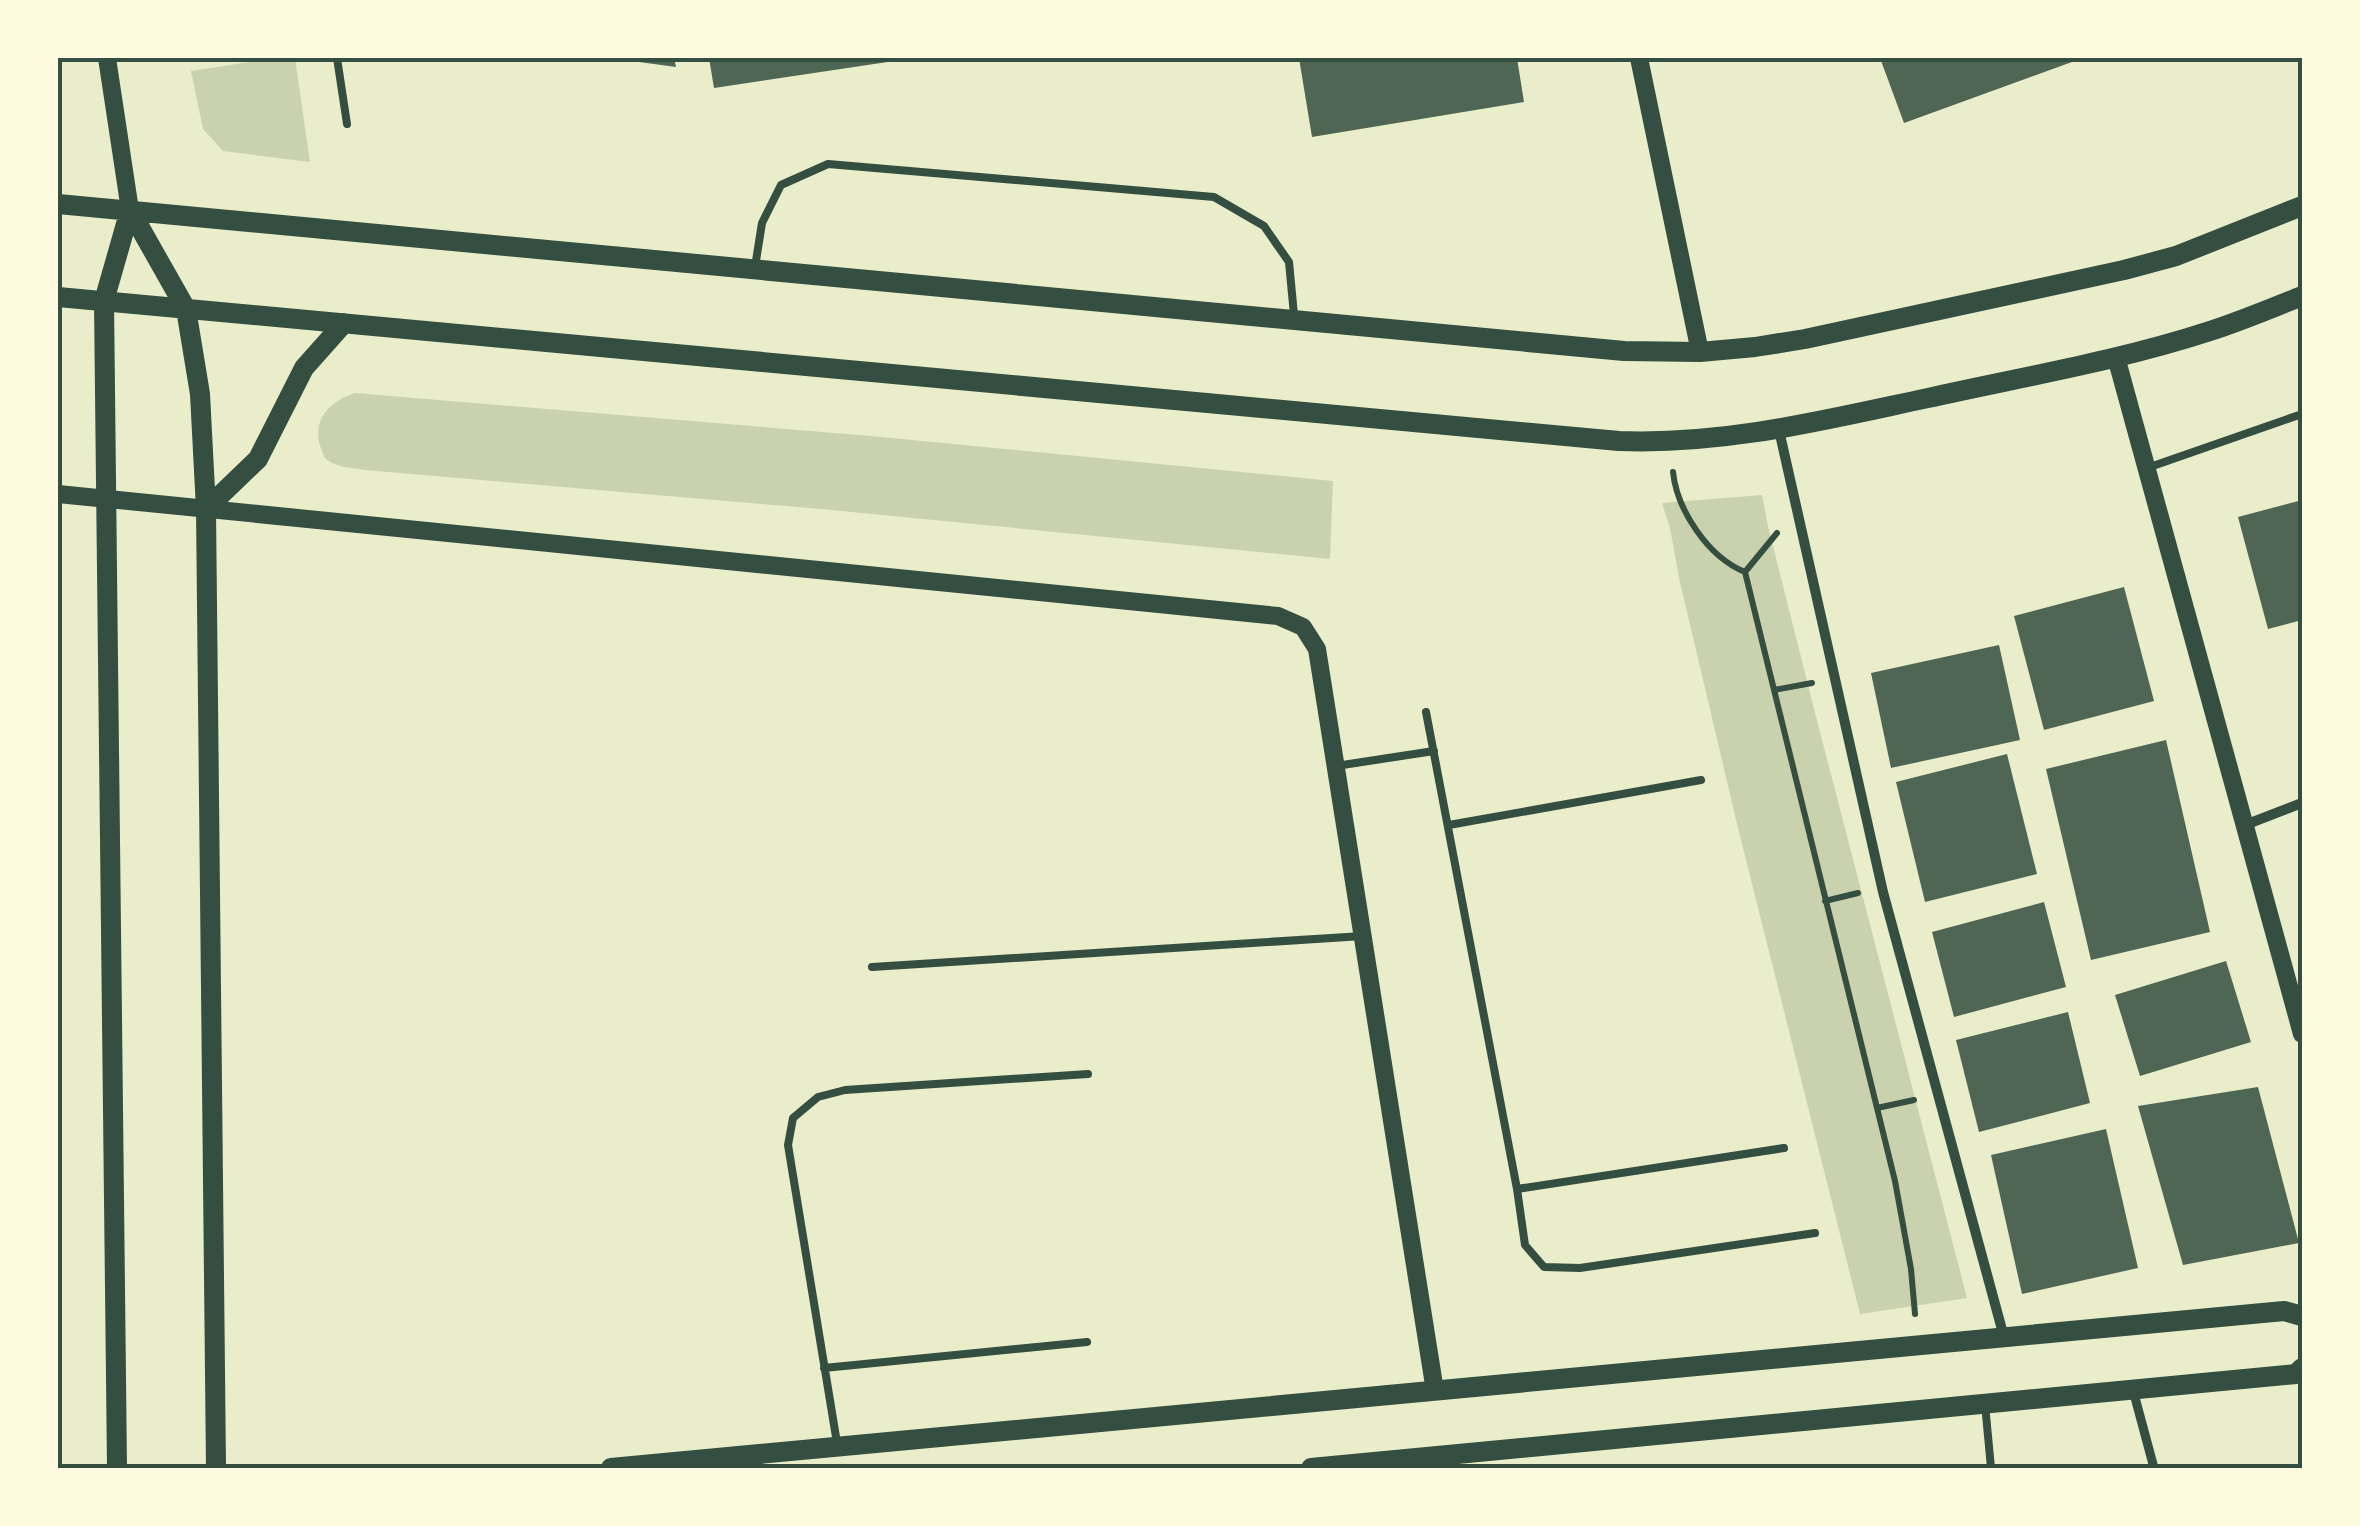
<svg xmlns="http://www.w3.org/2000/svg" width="2360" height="1526" viewBox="0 0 2360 1526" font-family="Jost,sans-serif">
  <rect width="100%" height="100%" fill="#e9edc9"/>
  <path fill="#cad2ad" d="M275 58H295L310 162 223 151 203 129 191 71Z
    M355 393 871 436 1333 481 1330 559 821 509 365 470C353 468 334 467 325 458 323 455 320 445 319 442 314 416 333 400 355 393Z
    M1762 495 1768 526 1814 709 1967 1298 1860 1314 1738 828 1679 578 1670 528 1662 503Z"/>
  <path fill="#4f6655" d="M624 58H674L676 67 624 60Z
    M709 58H901V60L714 88Z
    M1299 58H1517L1524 102 1312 137Z
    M1880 58H2083L1904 123Z
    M2302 500V620L2268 629 2238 517Z
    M2124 587 2154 701 2044 730 2014 616Z
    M1999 645 2020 740 1891 768 1871 673Z
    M2166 740 2210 932 2091 960 2046 769Z
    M2007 754 2037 874 1925 902 1896 782Z
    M2044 902 2066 987 1954 1017 1932 932Z
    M2226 961 2251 1042 2140 1076 2115 995Z
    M2068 1012 2090 1103 1979 1132 1956 1040Z
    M2258 1087 2299 1243 2183 1265 2138 1106Z
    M2106 1129 2138 1268 2022 1294 1991 1155Z"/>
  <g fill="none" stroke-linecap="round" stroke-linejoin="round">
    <path stroke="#344e41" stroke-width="6" d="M1673 472C1677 510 1708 557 1745 572
      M1777 533 1745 572 1895 1181 1911 1269 1915 1314
      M1774 690 1812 683
      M1825 901 1858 893
      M1877 1108 1914 1100"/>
    <path stroke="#344e41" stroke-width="8" d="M337 58 347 124
      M755 267 762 223 781 185 828 164 1214 197 1264 226 1289 262 1294 315
      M2147 468 2302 414
      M1426 712 1517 1189 1525 1245 1544 1267 1580 1268 1815 1233
      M1336 766 1434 751
      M1449 825 1701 780
      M872 967 1363 936
      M1517 1189 1784 1148
      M824 1368 1087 1342
      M1985 1404 1991 1468
      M837 1443 788 1145 793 1118 818 1097 845 1090 1088 1074"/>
    <path stroke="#344e41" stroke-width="9" d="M2133 1390 2154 1468"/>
    <path stroke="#344e41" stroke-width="10" d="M1779 430 1883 892 2004 1337
      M2245 825 2302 803"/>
    <path stroke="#344e41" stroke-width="18" d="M107 58 130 210
      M1639 58 1700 352
      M2116 357 2302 1034
      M58 494 1278 616 1303 627 1317 649 1435 1391"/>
    <path stroke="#344e41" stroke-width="20" d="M58 204 1624 351 1700 352 1755 347 1805 339 2124 270 2176 256 2302 206
      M130 210 186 309 200 394 206 509 216 1468
      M58 297 1619 441C1726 445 1824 420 1928 398 2022 377 2118 361 2210 331 2241 321 2272 308 2302 296
      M206 509 258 459 304 368 344 323
      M117 1468 104 301 130 210
      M611 1468 2284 1311 2302 1316
      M1311 1468 2296 1374 2302 1368"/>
  </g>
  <rect width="2360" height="1526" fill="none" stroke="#fefae0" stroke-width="120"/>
  <rect x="60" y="60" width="2240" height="1406" fill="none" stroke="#344e41" stroke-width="4"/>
</svg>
